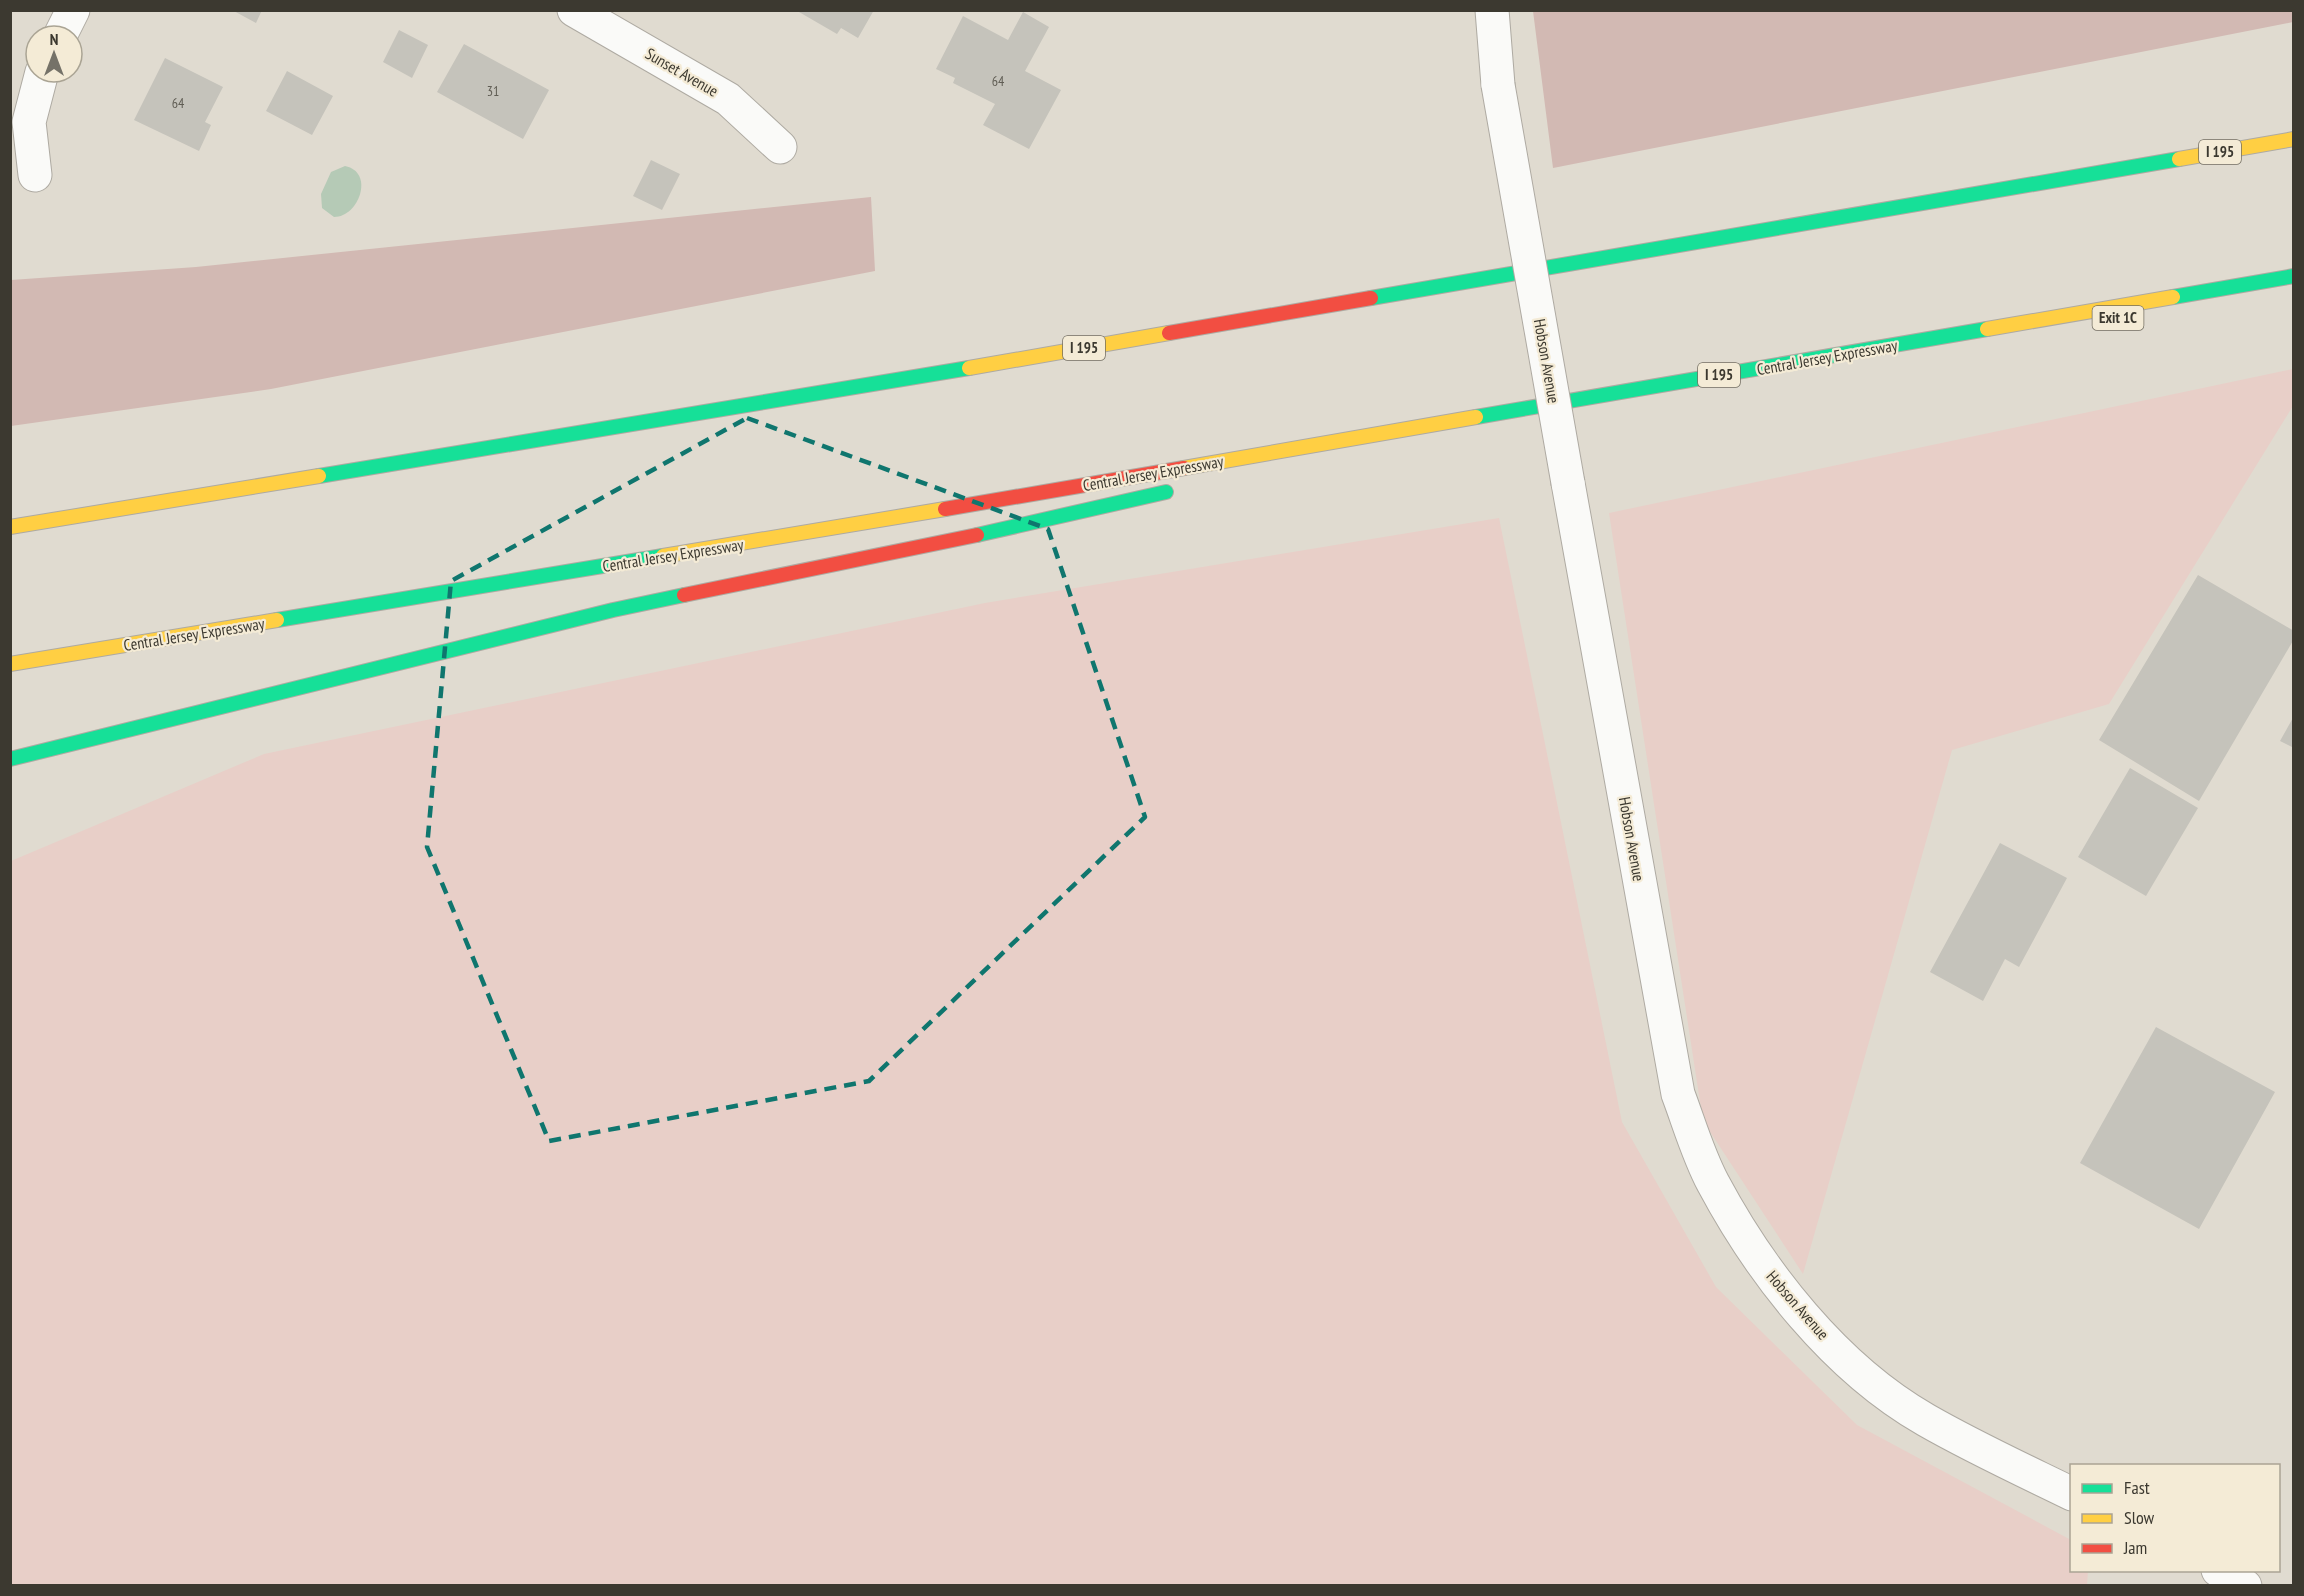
<svg xmlns="http://www.w3.org/2000/svg" width="2304" height="1596" viewBox="0 0 2304 1596" font-family="'PT Sans Narrow',sans-serif">
  <rect width="100%" height="100%" fill="#e0dbd0"/>
  <path fill="#e8cfc8" d="M2293 369V406L2109 704 1952 750 1803 1274 1703 1121 1609 513Z
    M1499 518 1622 1122 1716 1287 1857 1425 2071 1540 2072 1570 2088 1571 2087 1585H11V861L264 754 985 603Z"/>
  <path fill="#d2b9b3" d="M2293 10V22L1553 168 1533 11Z
    M871 197 875 271 271 389 11 426V280L196 267Z"/>
  <path fill="#b5cab6" d="M345 166C375 172 359 217 334 217L322 208 321 194 331 172Z"/>
  <path fill="#c5c3bb" d="M232 10H262L256 23Z
    M800 10H874L858 38 841 28 837 34 799 12Z
    M1023 12 1049 27 1025 71 1061 90 1029 149 983 125 995 104 953 83 955 78 936 69 963 16 1008 40Z
    M399 30 428 45 412 78 383 62Z
    M464 44 549 90 523 139 437 92Z
    M165 58 223 87 205 122 211 125 199 151 134 120Z
    M287 71 333 96 312 135 266 111Z
    M651 160 680 174 662 210 633 196Z
    M2198 575 2294 631V639L2199 801 2099 740Z
    M2294 716V748L2280 741Z
    M2130 768 2198 808 2146 896 2078 857Z
    M2000 843 2067 878 2019 967 2005 959 1983 1001 1930 972Z
    M2156 1027 2275 1092 2199 1229 2080 1163Z"/>
  <g fill="none" stroke-linecap="round" stroke-linejoin="round">
    <defs>
      <path id="street" d="M574 10 728 99 780 147
        M1492 10 1498 85
        M60 36 73 10
        M35 175 29 122 42 72
        M1568 483 1678 1094C1689 1123 1698 1155 1713 1183 1761 1273 1835 1368 1926 1420 1973 1447 2023 1470 2072 1494
        M2218 1570 2245 1586"/>
      <path id="fast" d="M2173 297 2294 276
        M1371 298 2179 159
        M1476 417 1987 329
        M319 476 969 368
        M977 535 1166 492
        M277 620 663 556
        M10 759 613 610 684 595"/>
      <path id="slow" d="M2179 159 2294 139
        M1987 329 2173 297
        M969 368 1169 333
        M1184 468 1476 417
        M10 527 319 476
        M663 556 945 509
        M10 664 277 620"/>
      <path id="jam" d="M1169 333 1371 298
        M945 509 1184 468
        M684 595 977 535"/>
    </defs>
    <use href="#street" stroke="#aeaaa2" stroke-width="35"/>
    <use href="#fast" stroke="#aeaaa2" stroke-width="16"/>
    <use href="#slow" stroke="#aeaaa2" stroke-width="16"/>
    <use href="#jam" stroke="#aeaaa2" stroke-width="16"/>
    <use href="#street" stroke="#fafaf8" stroke-width="33"/>
    <use href="#fast" stroke="#16e098" stroke-width="14"/>
    <use href="#slow" stroke="#ffcf43" stroke-width="14"/>
    <use href="#jam" stroke="#f24e42" stroke-width="14"/>
    <defs>
      <path id="street-bridge" d="M1498 85 1568 483"/>
    </defs>
    <use href="#street-bridge" stroke="#aeaaa2" stroke-width="35" stroke-linecap="butt"/>
    <use href="#street-bridge" stroke="#fafaf8" stroke-width="33"/>
  </g>
  <path fill="none" stroke="#0f766e" stroke-width="4.5" stroke-dasharray="12 8" stroke-linejoin="round" d="M747 418 1048 529 1145 817 869 1081 549 1141 427 847 451 581Z"/>
  <g text-anchor="middle" stroke-width="4.5" stroke-linejoin="round" paint-order="stroke">
    <g font-size="14" fill="#605d54">
      <text x="998" y="86">64</text>
      <text x="493" y="96">31</text>
      <text x="178" y="108">64</text>
    </g>
    <g fill="#f4ebd6" stroke="#736e62" stroke-width="1.5">
      <rect x="2199" y="140" width="42" height="24" rx="4.5"/>
      <rect x="2092.5" y="306" width="51" height="24" rx="4.5"/>
      <rect x="1063" y="336" width="42" height="24" rx="4.5"/>
      <rect x="1698" y="363" width="42" height="24" rx="4.5"/>
    </g>
    <g font-size="15" font-weight="bold" fill="#3c3930">
      <text x="2220" y="157">I 195</text>
      <text x="2118" y="323">Exit 1C</text>
      <text x="1084" y="353">I 195</text>
      <text x="1719" y="380">I 195</text>
    </g>
    <g font-size="16" fill="#3c3930" stroke="#f4ebd6">
      <text transform="translate(682 72) rotate(30)" y="6">Sunset Avenue</text>
      <text transform="translate(1827 357) rotate(-10)" y="6">Central Jersey Expressway</text>
      <text transform="translate(1547 361) rotate(80)" y="6">Hobson Avenue</text>
      <text transform="translate(1153 473) rotate(-10)" y="6">Central Jersey Expressway</text>
      <text transform="translate(673 555) rotate(-9)" y="6">Central Jersey Expressway</text>
      <text transform="translate(194 634) rotate(-9)" y="6">Central Jersey Expressway</text>
      <text transform="translate(1632 839) rotate(80)" y="6">Hobson Avenue</text>
      <text transform="translate(1798 1305) rotate(49)" y="6">Hobson Avenue</text>
    </g>
  </g>
  <rect width="2304" height="1596" fill="none" stroke="#3c3930" stroke-width="24"/>
  <rect x="2070" y="1464" width="210" height="108" fill="#f4ebd6" stroke="#aaa494" stroke-width="1.5"/>
  <rect x="2082" y="1484" width="30" height="9" fill="#16e098" stroke="#aaa494" stroke-width="1.5"/>
  <text x="2124" y="1494" font-size="18" fill="#3c3930">Fast</text>
  <rect x="2082" y="1514" width="30" height="9" fill="#ffcf43" stroke="#aaa494" stroke-width="1.5"/>
  <text x="2124" y="1524" font-size="18" fill="#3c3930">Slow</text>
  <rect x="2082" y="1544" width="30" height="9" fill="#f24e42" stroke="#aaa494" stroke-width="1.5"/>
  <text x="2124" y="1554" font-size="18" fill="#3c3930">Jam</text>
  <g transform="translate(54 54)"><circle r="28" fill="#f4ebd6" stroke="#aaa494" stroke-width="1.5"/>
  <path d="M0-4.5L10 22L0 15L-10 22Z" fill="#757268"/>
  <text y="-9" font-size="16" font-weight="bold" text-anchor="middle" fill="#3c3930">N</text>
  </g>
</svg>
